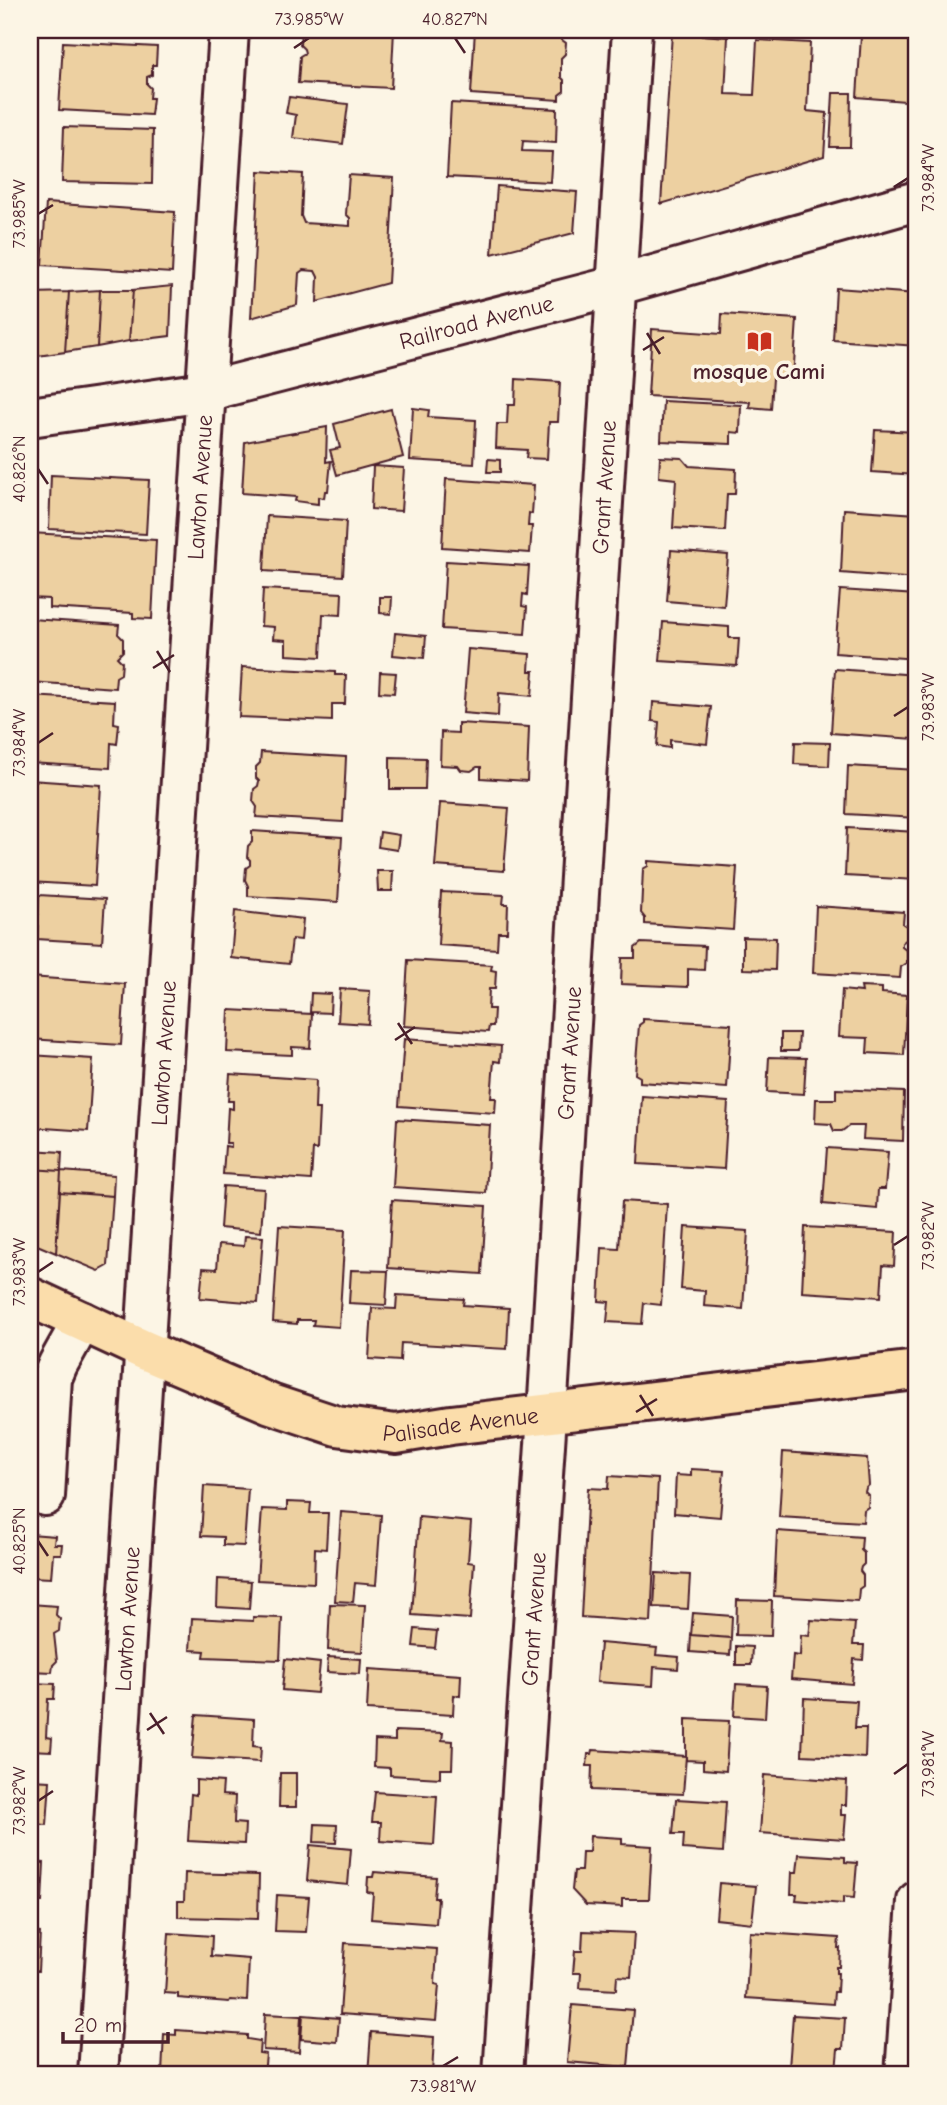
<svg xmlns="http://www.w3.org/2000/svg" width="947" height="2105" viewBox="0 0 947 2105" font-family="'Comic Neue',sans-serif">
  <rect width="100%" height="100%" fill="#fcf5e5"/>
  <filter id="ink" filterUnits="userSpaceOnUse"><feTurbulence type="fractalNoise" baseFrequency=".0143" numOctaves="2"/><feDisplacementMap in="SourceGraphic" scale="14" xChannelSelector="R" yChannelSelector="G"/><feConvolveMatrix kernelMatrix="1 2 1 2 8 2 1 2 1" color-interpolation-filters="sRGB"/></filter>
  <g filter="url(#ink)">
    <path fill="#edd0a1" stroke="#4a1f2b" stroke-width="2" d="M301 30H394L391 88 298 83 300 56 305 53 304 49 300 45Z
      M475 30 563 35 562 40 566 43 565 54 561 58V77L564 80V91L559 95V100L471 94Z
      M672 33 728 37 725 94 754 95 757 40 810 43 807 111 827 113 824 156 661 204Z
      M861 36 917 40V102L857 97Z
      M63 42 157 47 156 65H152V75L147 77V84L151 88 150 98H153L151 115 59 110Z
      M833 93H851L850 147H830Z
      M289 97 348 104 343 144 293 138 296 115 286 113Z
      M451 103 557 109 556 143 523 141 522 151 552 152 550 182 447 177Z
      M64 127 153 130 152 184 62 182Z
      M259 171 303 174 301 216 304 223 350 226V218L346 214 349 175 394 178 388 283 317 302 318 277 315 271 303 270 299 273 297 305 251 318Z
      M497 186 577 192 574 233 492 254Z
      M46 203 175 212 172 273 42 265Z
      M172 286 170 336 129 341 133 290Z
      M836 288 917 294V346L833 340Z
      M100 290H133L129 341 97 347Z
      M100 290 97 347 65 352 69 292Z
      M69 292 65 352 30 357 33 293Z
      M722 314 797 319 793 379 773 378 771 409 749 407 750 402 648 396 652 329 721 334Z
      M516 379 560 382 558 422H549L547 459 526 458 527 450 496 448 497 424H507L508 405H515Z
      M663 401 741 405 740 433 731 432V444L661 441Z
      M413 408 429 410 428 417 476 420 474 464 410 460Z
      M391 409 403 457 337 475 330 450 340 448 334 424Z
      M327 427 326 462 331 461 328 491H325L324 498 318 497V504L295 501 296 497 242 493 245 442Z
      M875 430 917 432V475L872 472Z
      M660 457 682 458 689 466 736 469 735 494H727L725 531 673 528 676 479 659 477Z
      M488 459 500 460V472H487Z
      M373 466 404 468 401 511 371 509Z
      M51 475 149 480 146 534 49 529Z
      M446 479 534 485 532 514 529 513 528 526H532L530 553 442 547Z
      M844 509 917 514V579L841 573Z
      M267 516 346 521 343 576 264 571Z
      M30 533 156 540 152 619 133 618V613L49 608V599L30 598Z
      M671 550 728 555 724 606 667 601Z
      M446 561 529 566 527 595 523 594 522 606 527 607 525 634 442 629Z
      M263 589 342 593 341 615 323 614 321 657 286 655V640L273 639 274 627 261 626Z
      M840 590 917 595V659L835 653Z
      M380 597H392L391 614 380 613Z
      M31 619 119 625 118 634 123 639V651L117 657 122 662 121 674 116 677 115 688 30 682Z
      M663 622 729 627V638H739L737 666 660 661Z
      M395 633 426 636 424 658 393 655Z
      M468 649 530 654 529 671H534L532 696 499 693 498 716 463 713Z
      M242 667 335 672V675H346L345 704H332V721L239 717Z
      M835 669 917 675V728L915 739 831 733Z
      M380 672 396 673 394 693 379 692Z
      M30 696 115 701 114 723 119 724 117 744 111 743 110 768 30 763Z
      M653 702 711 707 707 744 670 740V748L657 746 659 722 652 721Z
      M458 723 529 727 527 781 481 778V767H477L471 771 461 770 458 766 440 765 441 732 458 733Z
      M795 742 830 743 829 766 794 764Z
      M261 752 346 757 343 822 256 817 257 807 253 801 254 789 258 786 259 781 256 778V767L260 763Z
      M390 757 426 758 425 789H390Z
      M848 766 917 770V818L846 814Z
      M30 780 101 785 95 886 30 882Z
      M440 803 509 808 504 871 435 866Z
      M847 828 917 832V880L845 876Z
      M252 831 342 837 338 902 248 896V886L245 880 246 868 250 865V860L247 857 248 846 252 842Z
      M380 832 399 835 397 850 378 847Z
      M648 861 737 867 733 930 645 924V918L641 913 643 869 648 866Z
      M377 871H393L392 891H378Z
      M441 892 504 895 503 904H508L507 932H498L497 949 438 945Z
      M39 895 105 899 102 943 37 939Z
      M816 906 904 912 903 924 908 927 907 939 902 943V947L907 951V963L901 967 900 978 813 973Z
      M235 911 303 919 301 940 292 939 289 964 231 958Z
      M743 937 776 938 775 970 743 969Z
      M641 943 705 946 704 970 688 969V987L621 984 622 958H635V948Z
      M408 960 492 965 491 970 496 971 495 989H489L488 1009H494L493 1026H489L488 1032 404 1026Z
      M30 977 125 984 121 1045 30 1039Z
      M861 987 882 988V993L907 995 904 1055 867 1053 868 1038 839 1037 842 990 862 992Z
      M340 989 370 991 368 1024 338 1022Z
      M311 993 331 994 330 1013 310 1012Z
      M229 1010 312 1014 310 1048 292 1047V1055L227 1052Z
      M643 1019 731 1024 727 1088 640 1082V1077L635 1074 639 1025 643 1022Z
      M781 1033H799L798 1051H781Z
      M404 1039 501 1046 500 1062 494 1061 491 1098H496L495 1113 399 1106Z
      M30 1055 93 1059 88 1131 30 1127Z
      M769 1057 806 1058 804 1094 767 1092Z
      M230 1074 316 1080 315 1109H319L317 1150 313 1149 311 1180 223 1174 225 1146 231 1147V1143H226L228 1108 233 1109V1101H228Z
      M836 1089 904 1092 903 1141 863 1139 864 1126H849L842 1131H834L831 1124 815 1123 816 1099H836Z
      M642 1096 728 1102 724 1169 638 1164Z
      M397 1119 490 1125 486 1193 393 1187Z
      M827 1148 888 1152 885 1189H878L877 1209 823 1204Z
      M30 1150 62 1152 61 1171 30 1169Z
      M30 1169 61 1171 56 1253 30 1242Z
      M61 1171 114 1175 113 1196 60 1192Z
      M223 1186 264 1189 261 1232 220 1228Z
      M60 1192 113 1196 108 1266 99 1271 56 1253Z
      M392 1200 486 1206 482 1274 388 1268Z
      M622 1201 667 1204 661 1305 644 1303 642 1324 607 1322 609 1302 599 1301 602 1248 619 1249Z
      M279 1226 345 1230 339 1327 313 1325 314 1320H297V1324L273 1322Z
      M685 1227 748 1231 743 1309 704 1306 705 1291 681 1289Z
      M805 1227 896 1232 894 1266 883 1265 881 1297 802 1292Z
      M245 1236 263 1237 258 1303 200 1298 203 1268 217 1269 219 1244 244 1246Z
      M351 1270 388 1271 386 1305 349 1303Z
      M397 1295 464 1299 463 1305 509 1308 507 1349 401 1343 400 1361 369 1359 372 1308 396 1309Z
      M783 1452 867 1458 869 1485 866 1488 865 1492 869 1496 868 1507 864 1510 863 1522 779 1517Z
      M691 1469 724 1471 720 1517 674 1513 676 1475 691 1476Z
      M609 1476 658 1479 651 1622 581 1617 588 1488 608 1489Z
      M204 1486 248 1489 244 1546 223 1545V1537L201 1536Z
      M287 1502 311 1503 310 1513H328L326 1549 315 1548 314 1583 257 1580 262 1509 287 1510Z
      M341 1512 381 1515 376 1585 355 1583 353 1602 335 1601Z
      M419 1517 471 1522 468 1562 474 1563 470 1619 412 1615Z
      M777 1531 862 1537 861 1550 864 1553V1564L861 1567 860 1571 863 1575V1586L859 1589 858 1601 774 1596Z
      M30 1534 55 1536 54 1544H62L61 1554H53L51 1578 30 1577Z
      M656 1573 690 1575 688 1609 654 1607Z
      M218 1579 251 1581 249 1609 217 1607Z
      M737 1600 772 1601 771 1636 736 1635Z
      M30 1604 57 1606 56 1615 60 1619 59 1631 54 1634 57 1661 53 1665 52 1672 30 1671Z
      M330 1604 365 1605 362 1652 328 1650Z
      M693 1613 732 1616 731 1638 691 1635Z
      M253 1617 282 1618 280 1660 204 1657 205 1651 190 1650 192 1618 253 1621Z
      M811 1620 855 1623 853 1645H864L863 1660 854 1659 852 1684 791 1679 793 1655 800 1656 801 1635 809 1636Z
      M415 1629 437 1631 435 1648 413 1646Z
      M691 1635 731 1638 730 1655 690 1652Z
      M600 1643 657 1648 656 1655 679 1657 678 1669 654 1667 653 1686 597 1682Z
      M736 1646 752 1647 751 1665H736Z
      M328 1657 361 1659 360 1674 327 1672Z
      M285 1659 320 1663 317 1693 282 1690Z
      M369 1669 461 1675 460 1696 454 1695 453 1715 367 1710Z
      M30 1683 55 1684 54 1699H48L46 1737 52 1738 51 1751 30 1750Z
      M736 1684 767 1686 765 1718 734 1716Z
      M804 1698 857 1701 855 1728H866L865 1758 802 1755Z
      M196 1715 254 1719 253 1746 261 1747 260 1762 192 1758Z
      M686 1719 729 1721 726 1771 703 1769V1761L686 1760Z
      M395 1731 443 1733 442 1740 453 1741 452 1769H440V1778L390 1775V1768L374 1767 375 1740 395 1741Z
      M593 1750 686 1756 683 1794 591 1790 592 1766H587L588 1754H592Z
      M280 1773H296V1807H279Z
      M764 1775 847 1781 846 1805H841V1815H846L844 1839 760 1833Z
      M30 1780 50 1781 47 1825 32 1824 30 1828Z
      M196 1780 223 1782 222 1795 235 1796 234 1823 245 1824 244 1844 188 1841 191 1794 196 1795Z
      M375 1792 437 1796 434 1845 380 1841 381 1822H372Z
      M676 1799 726 1802 723 1852 683 1849 684 1834H673Z
      M315 1824 337 1825 336 1843 314 1842Z
      M590 1836 622 1838V1844L652 1846 649 1899H622V1907L586 1905 572 1890 574 1871H581L582 1852H589Z
      M310 1845 351 1849 348 1885 307 1881Z
      M799 1854 845 1857V1862L857 1863 854 1898 843 1897V1904L796 1900 797 1894H791L792 1872H797Z
      M30 1859 31 1862 44 1863 42 1902H30Z
      M374 1872 436 1877 434 1898H438L436 1924 371 1919 373 1893 367 1892 368 1877H373Z
      M185 1873 259 1875 258 1919 178 1917V1901H184Z
      M719 1883 756 1886 752 1923 716 1919Z
      M277 1895 309 1897 306 1932 275 1931Z
      M583 1931 634 1933 631 1977 617 1976 616 1990 580 1988 581 1973H573L575 1951H582Z
      M30 1932 40 1933 38 1971H30Z
      M750 1932 839 1938 838 1948H840L839 1967H836V1973H838L837 1992H834L833 2004 746 1998Z
      M169 1933 212 1936 211 1956 249 1959 247 2001 230 2000 229 2002 178 1998V1994L165 1993Z
      M345 1943 437 1949 435 1984 439 1985 436 2021 340 2014Z
      M572 2005 633 2010 628 2067 567 2062Z
      M265 2014 301 2016 299 2052 263 2050Z
      M303 2015 339 2018 337 2042 301 2039Z
      M793 2015 845 2018 843 2049H838L836 2071 789 2068Z
      M176 2030 247 2035V2039L260 2041 259 2053 266 2054 264 2075H174V2073H162L164 2034 176 2035Z
      M371 2032 434 2037 432 2075H368Z"/>
    <g fill="none" stroke-linecap="round" stroke-linejoin="round">
      <defs>
        <g id="minor">
          <path id="s1" d="M30 417 205 392 615 286 917 201"/>
          <path d="M45 1496 52 1378 58 1364 82 1321"/>
          <path id="s2" d="M98 2075 229 30"/>
          <path id="s3" d="M503 2075 547 1415 632 30"/>
          <path d="M905 2075 917 1901"/>
        </g>
        <g id="major">
          <path id="s4" d="M30 1297 144 1350 271 1404 337 1426 396 1434 451 1425 917 1370"/>
        </g>
      </defs>
      <use href="#minor" stroke="#4a1f2b" stroke-width="44"/>
      <use href="#major" stroke="#4a1f2b" stroke-width="44"/>
      <use href="#minor" stroke="#fcf5e5" stroke-width="38"/>
      <use href="#major" stroke="#fbddab" stroke-width="38"/>
    </g>
  </g>
  <path fill="none" stroke="#4a1f2b" stroke-width="2.5" d="M455 38 465 53M294 48 309 38M894 187 908 178M38 214 53 205M647 333 660 354M643 350 664 337M38 469 48 484M157 651 170 672M153 668 174 655M894 716 908 707M38 743 53 733M398 1023 412 1044M395 1040 415 1027M894 1245 908 1236M38 1272 53 1262M640 1395 653 1416M636 1412 657 1399M38 1541 48 1556M150 1713 164 1734M147 1730 167 1717M894 1774 908 1764M38 1801 53 1791M443 2066 458 2057"/>
  <defs>
    <symbol id="library-bare" viewBox="-9 -9 18 18"><path d="M-6-4Q-3-5.5-.7-3.5V5Q-3 3-6 4ZM6-4Q3-5.5 .7-3.5V5Q3 3 6 4Z" fill="#c8321e" stroke="#fcf5e5" stroke-width="2.5" paint-order="stroke"/></symbol>
  </defs>
  <g fill-rule="evenodd">
    <use href="#library-bare" x="742" y="324" width="35" height="35"/>
  </g>
  <g text-anchor="middle" stroke-width="7" stroke-linejoin="round" paint-order="stroke">
    <g font-size="23" fill="#4a1f2b" stroke="#fcf5e5">
      <text dy="8" stroke="none"><textPath href="#s1" startOffset="457">Railroad Avenue</textPath></text>
      <text dy="8" stroke="none"><textPath href="#s2" startOffset="1591">Lawton Avenue</textPath></text>
      <text dy="8" stroke="none"><textPath href="#s3" startOffset="1591">Grant Avenue</textPath></text>
      <text dy="8" stroke="none"><textPath href="#s2" startOffset="1024">Lawton Avenue</textPath></text>
      <text dy="8" stroke="none"><textPath href="#s3" startOffset="1024">Grant Avenue</textPath></text>
      <text dy="8" stroke="none"><textPath href="#s4" startOffset="458">Palisade Avenue</textPath></text>
      <text dy="8" stroke="none"><textPath href="#s2" startOffset="457">Lawton Avenue</textPath></text>
      <text dy="8" stroke="none"><textPath href="#s3" startOffset="457">Grant Avenue</textPath></text>
    </g>
    <g font-size="23" font-weight="bold" fill="#4a1f2b" stroke="#fcf5e5">
      <text x="759" y="379">mosque Cami</text>
    </g>
  </g>
  <rect width="947" height="2105" fill="none" stroke="#fcf5e5" stroke-width="77"/>
  <path d="M63 2032v10h105v-10" fill="none" stroke="#4a1f2b" stroke-width="3.5"/>
  <text x="74" y="2032" font-size="21" fill="#4a1f2b" stroke="#fcf5e5" stroke-width="5" paint-order="stroke">20 m</text>
  <rect x="38" y="38" width="870" height="2028" fill="none" stroke="#4a1f2b" stroke-width="2.5"/>
  <g font-size="18" text-anchor="middle" fill="#4a1f2b">
    <text x="309" y="25">73.985°W</text>
    <text x="455" y="25">40.827°N</text>
    <text transform="translate(928 178) rotate(-90)" y="6">73.984°W</text>
    <text transform="translate(19 214) rotate(-90)" y="6">73.985°W</text>
    <text transform="translate(19 469) rotate(-90)" y="6">40.826°N</text>
    <text transform="translate(928 707) rotate(-90)" y="6">73.983°W</text>
    <text transform="translate(19 743) rotate(-90)" y="6">73.984°W</text>
    <text transform="translate(928 1236) rotate(-90)" y="6">73.982°W</text>
    <text transform="translate(19 1272) rotate(-90)" y="6">73.983°W</text>
    <text transform="translate(19 1541) rotate(-90)" y="6">40.825°N</text>
    <text transform="translate(928 1764) rotate(-90)" y="6">73.981°W</text>
    <text transform="translate(19 1801) rotate(-90)" y="6">73.982°W</text>
    <text x="443" y="2092">73.981°W</text>
  </g>
</svg>
